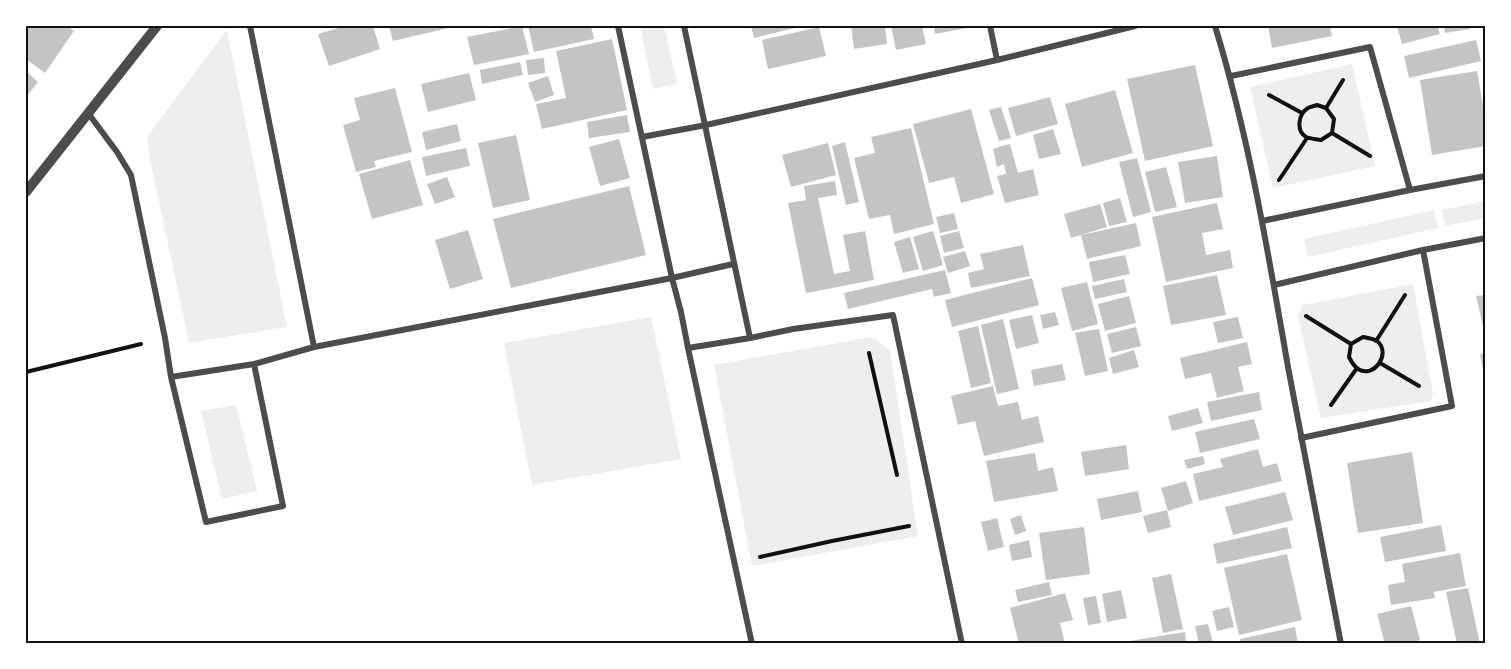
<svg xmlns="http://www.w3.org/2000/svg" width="1511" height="669" viewBox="0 0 1511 669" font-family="'Noto Sans',sans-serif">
  <rect width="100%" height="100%" fill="#fff"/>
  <path fill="#eee" d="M640 26H664L677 84 653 89Z
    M227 30 287 327 189 343 150 159 147 137Z
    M1352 64 1375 166 1273 188 1250 87Z
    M1485 201V218L1445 226 1442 210Z
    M1434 210 1438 228 1308 257 1304 239Z
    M1413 284 1433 394 1431 401 1321 418 1298 316 1303 305Z
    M651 317 681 459 532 485 504 343Z
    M871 337 890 350 918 536 752 566 714 365Z
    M236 405 257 491 222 499 201 411Z"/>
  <path fill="#c4c4c4" d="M26 26H67L74 31 45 73 26 59Z
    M345 26H373L380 49 329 66 318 34Z
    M389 26H457L393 41Z
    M522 26 529 54 474 65 467 37Z
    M528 26H591L594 39 534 52Z
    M751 26H803L754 38Z
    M851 26H885L887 44 854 49Z
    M891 26H922L926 44 896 50Z
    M934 26H966L967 28 935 34Z
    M1268 26H1330L1332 36 1272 48Z
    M1397 26H1437L1440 34 1402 44Z
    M1444 26H1469L1470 29 1445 33Z
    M819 27 826 56 768 69 762 40Z
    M612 39 627 110 542 129 536 104 566 98 556 51Z
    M1476 40 1481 61 1409 78 1404 56Z
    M544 58 545 73 528 75 526 60Z
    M520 62 523 75 482 84 480 70Z
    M1195 65 1213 146 1145 161 1127 79Z
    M26 71 38 82 26 97Z
    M1477 71 1486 123V146L1432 155 1420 80Z
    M469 73 476 100 428 112 421 84Z
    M548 76 554 95 535 102 528 83Z
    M395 88 412 152 374 161 376 167 356 172 343 125 360 120 354 98Z
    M1115 90 1133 153 1082 167 1065 104Z
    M1050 97 1058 124 1016 136 1008 108Z
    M1001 107 1011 138 999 141 989 110Z
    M971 109 994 194 961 203 954 177 929 183 913 124Z
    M627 115 630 132 589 138 587 122Z
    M457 124 461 141 426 150 422 132Z
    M911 128 934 224 894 234 890 215 869 219 854 158 875 153 871 137Z
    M1053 129 1061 154 1039 159 1033 135Z
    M516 135 530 200 493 208 478 143Z
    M619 139 630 178 600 186 589 147Z
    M845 142 859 202 846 205 832 146Z
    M828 143 836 175 791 187 782 155Z
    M1010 144 1018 173 1033 169 1039 195 1005 203 997 176 1006 174 1004 164 997 167 993 149 1000 147H998Z
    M466 148 470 166 426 176 422 157Z
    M1217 156 1223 197 1185 203 1178 162Z
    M1137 158 1151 212 1133 217 1119 162Z
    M410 160 423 205 372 219 359 174Z
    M1166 167 1177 207 1155 212 1145 172Z
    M447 177 455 197 435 204 427 184Z
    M835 181 837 195 818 198 834 274 850 271 843 235 865 231 874 280 806 293 788 203 806 200 804 186Z
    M629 186 646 255 511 288 493 219Z
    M1120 198 1127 222 1109 226 1103 203Z
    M1217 203 1223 229 1202 233 1206 255 1230 250 1233 268 1166 282 1152 217Z
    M1100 204 1107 227 1071 238 1064 214Z
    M954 213 958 229 940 233 936 217Z
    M1136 223 1141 246 1087 259 1081 235Z
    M468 230 483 279 450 289 435 240Z
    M933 231 943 265 923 271 913 237Z
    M959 231 964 248 944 253 940 236Z
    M910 237 919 269 903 273 894 242Z
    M1023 245 1030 276 971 288 968 273 984 269 980 254Z
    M965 251 970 266 948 273 943 257Z
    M1125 255 1130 274 1093 282 1089 262Z
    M945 270 951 293 934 297 932 289 848 309 844 293Z
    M1217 275 1226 315 1171 325 1163 286Z
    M1032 278 1039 305 952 327 945 300Z
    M1124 279 1127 292 1095 299 1092 286Z
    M1087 282 1098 324 1072 331 1061 288Z
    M1486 295V335H1485L1476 296Z
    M1129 296 1136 323 1105 331 1098 304Z
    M1055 312 1059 325 1043 329 1040 315Z
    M1032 315 1039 343 1016 349 1009 320Z
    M1238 317 1243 338 1218 343 1213 322Z
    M1003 319 1019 389 997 394 981 325Z
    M978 326 991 383 971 388 958 331Z
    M1136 327 1141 346 1112 353 1107 334Z
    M1099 329 1108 371 1085 376 1075 333Z
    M1247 342 1252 364 1238 367 1244 391 1217 398 1211 373 1185 379 1180 358Z
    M1134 350 1139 367 1113 374 1109 358Z
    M1486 353V375H1484L1480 354Z
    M1062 364 1066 380 1034 386 1031 370Z
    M993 386 998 406 1018 402 1022 420 1038 416 1044 442 984 456 975 421 958 425 951 396Z
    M1259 392 1262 410 1211 421 1207 402Z
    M1198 408 1203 423 1172 431 1168 416Z
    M1254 419 1260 439 1200 453 1195 432Z
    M1126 445 1129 469 1085 476 1081 452Z
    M1258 449 1263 467 1277 463 1282 481 1199 501 1193 474 1223 467 1220 459Z
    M1412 452 1423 523 1358 533 1347 463Z
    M1035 453 1038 471 1053 467 1058 491 994 502 986 461Z
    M1203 456 1205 464 1187 469 1184 460Z
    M1186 481 1193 503 1168 511 1161 488Z
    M1138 491 1142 512 1101 520 1097 499Z
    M1285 492 1293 520 1233 535 1225 507Z
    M1167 510 1171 527 1148 533 1143 516Z
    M1021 515 1026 531 1015 535 1010 519Z
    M997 518 1004 547 988 551 981 522Z
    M1441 525 1446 551 1385 562 1380 537Z
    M1084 527 1090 574 1046 580 1039 533Z
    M1287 527 1292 548 1217 564 1213 544Z
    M1029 540 1032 557 1012 561 1009 545Z
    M1460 553 1466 586 1434 592 1435 598 1391 605 1388 585 1405 582 1402 564Z
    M1287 554 1302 620 1239 635 1224 568Z
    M1171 574 1183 629 1163 633 1152 578Z
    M1049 582 1052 595 1018 602 1015 590Z
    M1468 588 1480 644H1457L1446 592Z
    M1121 590 1127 618 1107 622 1102 594Z
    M1065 593 1073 620 1060 623 1065 644H1019L1010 608Z
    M1096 596 1101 623 1088 625 1083 598Z
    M1411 606 1420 640 1409 644H1385L1377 614Z
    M1229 607 1234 627 1217 631 1212 611Z
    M1208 624 1213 643 1199 644 1195 626Z
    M1295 627 1298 644H1241L1240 639Z
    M1185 632 1186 644H1130V641Z"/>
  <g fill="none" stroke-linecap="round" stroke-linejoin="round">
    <path stroke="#111" stroke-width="4" d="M1269 95 1302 113
      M1317 105 1326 108 1334 119 1332 133 1321 140C1317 139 1310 139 1306 137 1296 131 1298 114 1308 108 1310 107 1314 106 1317 105Z
      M1326 108 1343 80
      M1332 133 1370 156
      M1279 180 1307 138
      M1306 316 1351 344
      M1363 337C1368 338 1374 339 1377 341 1392 353 1374 379 1358 369 1354 366 1351 361 1349 357L1351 344Z
      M1376 341 1405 295
      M869 353 897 475
      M1380 363 1419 386
      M26 372 141 344
      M1331 405 1357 368
      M760 557 832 541 909 526"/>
    <path stroke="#4c4c4c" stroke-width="6" d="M250 26 314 347
      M618 26 672 278 681 312 688 348 752 644
      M684 26 750 338
      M990 26 997 60
      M1215 26C1249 137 1268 252 1288 367 1305 459 1323 551 1341 644
      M1231 76 1370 47 1410 190
      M88 113 117 152 131 175 165 338 171 377 206 522 283 506 254 364
      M642 137 706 125 997 60 1135 26
      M1262 221 1410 190 1486 176
      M1274 285 1423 250 1486 238
      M688 348 750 338 793 329 893 315 962 644
      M171 377 254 364 314 347 672 278 733 264
      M1301 438 1452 406 1423 250"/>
    <path stroke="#4c4c4c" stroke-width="10" d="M26 192 157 26"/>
  </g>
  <rect width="1511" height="669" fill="none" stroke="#ffffff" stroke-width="54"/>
  <rect x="27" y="27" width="1457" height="615" fill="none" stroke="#111" stroke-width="2"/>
</svg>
